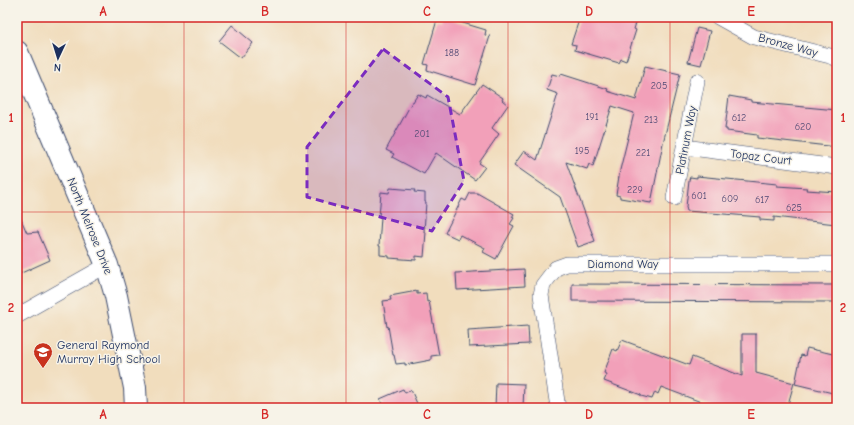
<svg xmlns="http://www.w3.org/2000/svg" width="854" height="425" viewBox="0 0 854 425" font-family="'Comic Neue',sans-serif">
  <rect width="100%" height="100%" fill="#f7f3e8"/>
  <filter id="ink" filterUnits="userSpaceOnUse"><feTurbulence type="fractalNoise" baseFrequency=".025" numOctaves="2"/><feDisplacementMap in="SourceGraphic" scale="8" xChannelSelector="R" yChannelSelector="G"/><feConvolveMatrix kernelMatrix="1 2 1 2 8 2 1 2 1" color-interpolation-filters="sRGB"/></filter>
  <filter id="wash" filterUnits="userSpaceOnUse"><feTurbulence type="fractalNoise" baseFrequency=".012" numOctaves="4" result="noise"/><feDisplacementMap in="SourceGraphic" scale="16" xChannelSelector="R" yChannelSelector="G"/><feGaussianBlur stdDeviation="0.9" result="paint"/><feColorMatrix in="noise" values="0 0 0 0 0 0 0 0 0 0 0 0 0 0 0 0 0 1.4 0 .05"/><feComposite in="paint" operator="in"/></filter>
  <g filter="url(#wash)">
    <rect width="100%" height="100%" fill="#f1ddbd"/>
    <g id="blocks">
      <path fill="#f2a0b9" d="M443 17 486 30 485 35 490 36 475 85 427 70 428 65 424 64 437 20 442 22Z
        M580 17H638L634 29 636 30 626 61 621 59 619 63 575 50 576 45 571 44Z
        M232 25 253 43 241 58 219 41Z
        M697 28 710 31 701 65 688 62Z
        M645 66 680 74 663 143 651 203 620 198V196L616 195 620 170 634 113 612 106 593 166 589 164 587 169 566 162 595 241 578 247 560 197 514 165 524 151 537 160 558 94 547 90 552 74 560 76 561 74 608 89 607 91 636 100Z
        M482 84 503 98 502 100 508 105 492 128 499 134 479 163 485 167 475 180 436 153 424 174 392 157 394 154 386 150 412 102H413L418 94 426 98 427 95 460 114Z
        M729 96 751 100V102L837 110V147L757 138V135L727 131V129H725Z
        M697 176 777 184V186L807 188 806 190 837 192 836 224 774 217V221L760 220V217L687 211 686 207 689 180 690 177 697 178Z
        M390 188 415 190 414 192 425 193V202H426L424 232H426L424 257 416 256V260L389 258V256L380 255V246H379L381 217H379L381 192 389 193Z
        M470 193H477L514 214 512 217 514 218 510 224 514 226 496 259 483 252 485 248 460 235 458 239 445 233 462 199 466 201Z
        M17 210 27 233 38 232 50 260 17 275Z
        M524 269 525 286 457 290 456 273Z
        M572 284 837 285V302L572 301Z
        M417 291V294L426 293 427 302 429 301 439 355 431 356V360L405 365V363L396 364 394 355H393L388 326 387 327 383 301 391 300 390 296Z
        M528 326 529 344 469 347 468 330Z
        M742 334H756V373L794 383 787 408H717L661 387 658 394 655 392 652 399 641 396V395L604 381 607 374 604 373 613 349 617 351 622 340 689 365 692 357 742 376Z
        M807 348 837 355V394L795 384 801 355 805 356Z
        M496 383 524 384 523 408H495Z
        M403 389 405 393 411 390 419 408H384L380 399Z"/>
    </g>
  </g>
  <g filter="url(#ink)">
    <use href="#blocks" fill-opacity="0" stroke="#3b496c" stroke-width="1"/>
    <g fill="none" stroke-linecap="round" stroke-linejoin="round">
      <defs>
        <path id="street" d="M718 17 754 37 830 56 837 59
          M684 147 837 167
          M674 198 697 81
          M17 316 107 265
          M558 408 541 295 543 285 556 268 567 264H837"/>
        <path id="primary" d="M17 52 107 265 116 296 135 388 136 408"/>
      </defs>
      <use href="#street" stroke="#3b496c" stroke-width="16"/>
      <use href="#primary" stroke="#3b496c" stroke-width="24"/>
      <use href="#street" stroke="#fff" stroke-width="15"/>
      <use href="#primary" stroke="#fff" stroke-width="22"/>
    </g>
  </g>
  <path fill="#7b2cbf" fill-opacity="0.2" stroke="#7b2cbf" stroke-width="3" stroke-dasharray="8 5" stroke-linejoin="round" d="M383 49 448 97 464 181 432 231 307 197V147Z"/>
  <path fill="none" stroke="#d62828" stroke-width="1" stroke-opacity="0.55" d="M184 17V408M346 17V408M508 17V408M670 17V408M17 212H837"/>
  <defs>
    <symbol id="school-pin" viewBox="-11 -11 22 30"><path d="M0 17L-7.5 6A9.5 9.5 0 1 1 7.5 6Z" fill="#c8321e" stroke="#f7f3e8"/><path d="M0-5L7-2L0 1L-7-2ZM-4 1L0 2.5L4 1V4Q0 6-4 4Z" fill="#fff"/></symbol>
  </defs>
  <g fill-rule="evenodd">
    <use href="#school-pin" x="32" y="341" width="22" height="30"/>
  </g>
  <g text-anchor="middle" stroke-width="3" stroke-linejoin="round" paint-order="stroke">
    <g font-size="10" fill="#514b75">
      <text x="452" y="56">188</text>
      <text x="659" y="89">205</text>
      <text x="592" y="120">191</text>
      <text x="739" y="121">612</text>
      <text x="651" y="123">213</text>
      <text x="803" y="130">620</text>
      <text x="422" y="137">201</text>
      <text x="582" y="154">195</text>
      <text x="643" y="156">221</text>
      <text x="635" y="193">229</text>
      <text x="699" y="199">601</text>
      <text x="730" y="202">609</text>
      <text x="762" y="203">617</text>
      <text x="794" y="211">625</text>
    </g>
    <g font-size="12" fill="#1b2f5e" stroke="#f7f3e8">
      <text transform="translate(788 45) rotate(15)" y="4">Bronze Way</text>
      <text transform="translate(686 140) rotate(-79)" y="4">Platinum Way</text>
      <text transform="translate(761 157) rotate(7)" y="4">Topaz Court</text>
      <text transform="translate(90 226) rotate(68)" y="4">North Melrose Drive</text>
      <text x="623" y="268">Diamond Way</text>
    </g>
    <g font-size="12" fill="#1b2f5e" stroke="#f7f3e8" text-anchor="start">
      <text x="57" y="349">General Raymond<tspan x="57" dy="14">Murray High School</tspan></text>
    </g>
  </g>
  <rect width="854" height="425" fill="none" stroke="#f7f3e8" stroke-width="44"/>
  <g transform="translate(58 58) rotate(184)" stroke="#f7f3e8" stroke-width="3" paint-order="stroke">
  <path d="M0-3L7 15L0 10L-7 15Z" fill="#1b2f5e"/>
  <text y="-6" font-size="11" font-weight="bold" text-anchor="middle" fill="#1b2f5e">N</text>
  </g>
  <rect x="22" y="22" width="810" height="381" fill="none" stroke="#d62828" stroke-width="1.5"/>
  <g font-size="13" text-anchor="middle" font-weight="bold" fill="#d62828">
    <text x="103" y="16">A</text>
    <text x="265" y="16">B</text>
    <text x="427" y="16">C</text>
    <text x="589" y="16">D</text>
    <text x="751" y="16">E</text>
    <text x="11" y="122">1</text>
    <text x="843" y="122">1</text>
    <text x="11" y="312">2</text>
    <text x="843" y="312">2</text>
    <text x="103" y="419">A</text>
    <text x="265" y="419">B</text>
    <text x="427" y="419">C</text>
    <text x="589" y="419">D</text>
    <text x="751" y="419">E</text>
  </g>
</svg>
